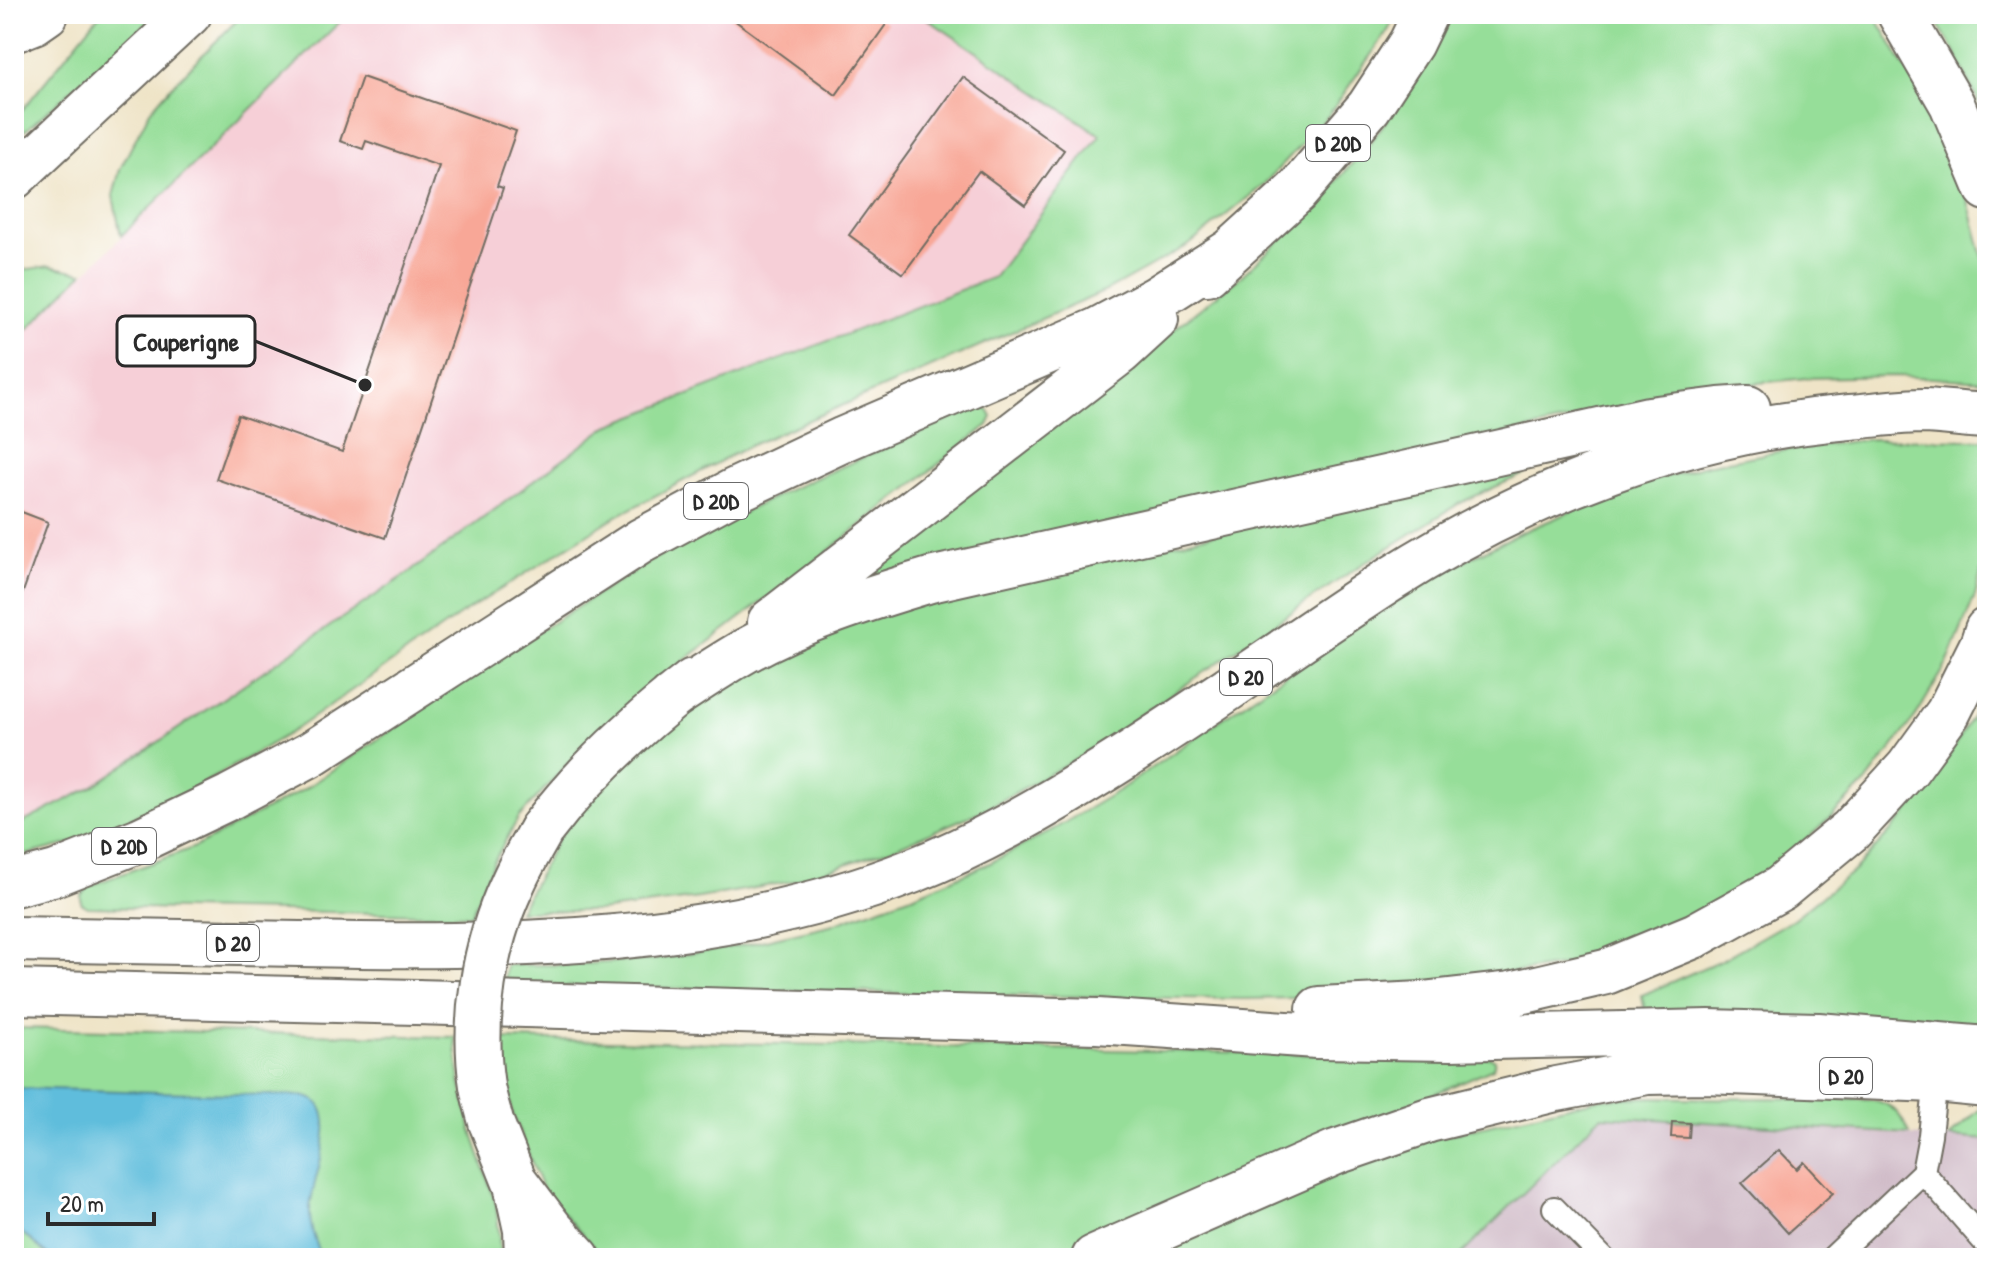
<svg xmlns="http://www.w3.org/2000/svg" width="2001" height="1272" viewBox="0 0 2001 1272" font-family="'Patrick Hand',sans-serif">
  <rect width="100%" height="100%" fill="#fff"/>
  <filter id="ink" filterUnits="userSpaceOnUse"><feTurbulence type="fractalNoise" baseFrequency=".0125" numOctaves="2"/><feDisplacementMap in="SourceGraphic" scale="16" xChannelSelector="R" yChannelSelector="G"/><feConvolveMatrix kernelMatrix="1 2 1 2 8 2 1 2 1" color-interpolation-filters="sRGB"/></filter>
  <filter id="wash" filterUnits="userSpaceOnUse"><feTurbulence type="fractalNoise" baseFrequency=".006" numOctaves="4" result="noise"/><feDisplacementMap in="SourceGraphic" scale="32" xChannelSelector="R" yChannelSelector="G"/><feGaussianBlur stdDeviation="1.8" result="paint"/><feColorMatrix in="noise" values="0 0 0 0 0 0 0 0 0 0 0 0 0 0 0 0 0 1.4 0 .05"/><feComposite in="paint" operator="in"/></filter>
  <g filter="url(#wash)">
    <rect width="100%" height="100%" fill="#efe4c7"/>
    <path fill="#f6cfd7" d="M348 14H920L1100 135 994 278 608 426 410 572 92 787 14 827V343Z"/>
    <path fill="#d1bdc9" d="M1601 1116 1987 1140V1258H1458Z"/>
    <path fill="#96de99" stroke="#608462" stroke-width="2" d="M100 14H158L26 130 14 133V120Z
      M243 14H348L121 236 113 196 120 169 150 111 170 88Z
      M920 14H1395L1389 29 1328 116 1262 186 1189 245 1108 290 749 446 613 518 463 613 293 731 183 795 76 842 14 858V827L92 787 410 572 608 426 994 277 1100 135Z
      M1449 14H1874L1923 98 1966 193 1987 273V381L1896 376 1807 378 1710 388 860 583 857 576 1238 279 1307 215 1371 142 1422 70Z
      M1931 14H1987V120L1953 48Z
      M50 266 83 273 14 343V271Z
      M978 407 987 408 992 417 988 425 817 560 656 682 584 746 519 817 494 861 471 915 88 907 81 903V895L89 886 195 847 303 790 515 646 667 551 784 492Z
      M1872 439 1987 440V550L1975 596 1947 664 1914 719 1865 784 1817 830 1767 871 1710 908 1591 961 1349 997 1244 999 1044 996 504 985 506 965H566L652 960 744 945 830 925 912 896 988 864 1054 829 1121 789 1344 634 1445 570 1520 533 1630 487 1706 465 1792 449Z
      M1520 463 1524 474 1460 503 1358 567 1075 760 984 810 894 848 794 881 699 898 599 911H519L557 840 621 757 706 690 854 618Z
      M1987 691V1031L1645 1012 1642 995 1721 960 1793 919 1855 870 1903 818 1944 764Z
      M14 1028 455 1037 460 1080 471 1128 496 1205 499 1233 500 1258H14Z
      M501 1039 1490 1057 1495 1060 1493 1068 1064 1258H605L598 1252 543 1191 513 1115 505 1078Z
      M1651 1097C1712 1100 1772 1097 1832 1099 1850 1099 1872 1096 1887 1105 1899 1111 1904 1123 1910 1134L1601 1116 1458 1258H1143L1412 1143 1598 1099Z
      M1987 1103V1140L1949 1137Z"/>
    <path fill="#5ebddc" stroke="#447484" stroke-width="2" d="M14 1088 302 1096C306 1097 310 1098 314 1100 341 1117 311 1183 310 1209 309 1226 316 1243 322 1258H51L14 1226Z"/>
    <g id="blocks">
      <path fill="#f8a797" d="M726 14H874L887 23 836 95Z
        M362 77 516 131 497 186 503 188 385 538 216 479 238 415 342 452 439 166 366 141 363 149 340 141Z
        M963 77 1064 150 1025 205 979 171 903 274 849 235Z
        M14 509 48 522 14 617Z
        M1672 1122 1690 1123 1689 1138 1671 1137Z
        M1779 1150 1797 1169 1804 1162 1833 1193 1788 1233 1742 1183Z"/>
    </g>
  </g>
  <g filter="url(#ink)">
    <use href="#blocks" fill-opacity="0" stroke="#706c62" stroke-width="2"/>
    <g fill="none" stroke-linecap="round" stroke-linejoin="round">
      <defs>
        <path id="lane" d="M1923 1172 1987 1245
          M1554 1208 1603 1258
          M1832 1258 1923 1172 1930 1135 1936 1080"/>
        <path id="street" d="M14 31 34 23 47 14
          M14 178 190 14
          M514 1180 525 1230 526 1258"/>
        <path id="primary" d="M1900 14 1952 104 1987 188
          M1207 273 1296 192 1369 107 1411 43 1425 14
          M770 622 1120 352 1156 319
          M671 698C695 682 719 666 745 651 802 619 867 599 930 580L1649 419 1719 410 1748 408
          M541 830C584 773 636 725 693 681
          M14 884 56 873 140 840 230 797 311 754 641 541 734 491 844 439 1098 330 1156 299 1228 253
          M14 939C109 940 204 942 299 944 504 948 718 947 912 871 978 845 1039 810 1099 773 1197 713 1291 644 1388 581 1527 492 1685 431 1850 417 1875 415 1900 411 1924 411 1945 412 1966 415 1987 416
          M416 1002 1097 1021 1317 1036 1450 1038 1709 1032 1818 1035 1987 1049
          M1319 1009 1422 1004 1511 994 1606 972 1696 935 1781 888 1851 830 1908 768 1948 713 1982 645 1987 630
          M491 1122 514 1180 551 1229 578 1258
          M1094 1258 1336 1152 1429 1120 1556 1089 1647 1072 1705 1071 1936 1080 1987 1085"/>
        <path id="highway" d="M14 992 416 1002"/>
      </defs>
      <use href="#lane" stroke="#706c62" stroke-width="26"/>
      <use href="#street" stroke="#706c62" stroke-width="46"/>
      <use href="#primary" stroke="#706c62" stroke-width="48"/>
      <use href="#highway" stroke="#706c62" stroke-width="48"/>
      <use href="#lane" stroke="#fff" stroke-width="22"/>
      <use href="#street" stroke="#fff" stroke-width="42"/>
      <use href="#primary" stroke="#fff" stroke-width="44"/>
      <use href="#highway" stroke="#fff" stroke-width="44"/>
      <defs>
        <path id="primary-bridge" d="M491 1122C488 1110 484 1098 482 1086 472 1020 484 945 512 885 520 866 531 848 541 830"/>
      </defs>
      <use href="#primary-bridge" stroke="#706c62" stroke-width="48" stroke-linecap="butt"/>
      <use href="#primary-bridge" stroke="#fff" stroke-width="44"/>
    </g>
  </g>
  <g text-anchor="middle" stroke-width="7" stroke-linejoin="round" paint-order="stroke">
    <g fill="#fff" stroke="#6b6b6b" stroke-width="2">
      <rect x="1306" y="125" width="64" height="36" rx="6"/>
      <rect x="684" y="483" width="64" height="36" rx="6"/>
      <rect x="1220" y="659" width="52" height="36" rx="6"/>
      <rect x="92" y="828" width="64" height="36" rx="6"/>
      <rect x="207" y="925" width="52" height="36" rx="6"/>
      <rect x="1820" y="1058" width="52" height="36" rx="6"/>
    </g>
    <g font-size="22" font-weight="bold" fill="#2b2b2b">
      <text x="1338" y="151">D 20D</text>
      <text x="716" y="509">D 20D</text>
      <text x="1246" y="685">D 20</text>
      <text x="124" y="854">D 20D</text>
      <text x="233" y="951">D 20</text>
      <text x="1846" y="1084">D 20</text>
    </g>
  </g>
  <path fill="none" stroke="#2b2b2b" stroke-width="3" d="M365 385L255 341"/>
  <circle fill="#2b2b2b" stroke="#fff" stroke-width="3" cx="365" cy="385" r="8"/>
  <rect fill="#fff" stroke="#2b2b2b" stroke-width="3" x="117" y="316" width="138" height="50" rx="8"/>
  <g font-size="26" text-anchor="middle" font-weight="bold" fill="#2b2b2b">
    <text x="186" y="351">Couperigne</text>
  </g>
  <rect width="2001" height="1272" fill="none" stroke="#fff" stroke-width="48"/>
  <path d="M48 1212v12h106v-12" fill="none" stroke="#2b2b2b" stroke-width="4"/>
  <text x="60" y="1212" font-size="24" fill="#2b2b2b" stroke="#ffffff" stroke-width="6" paint-order="stroke">20 m</text>
</svg>
